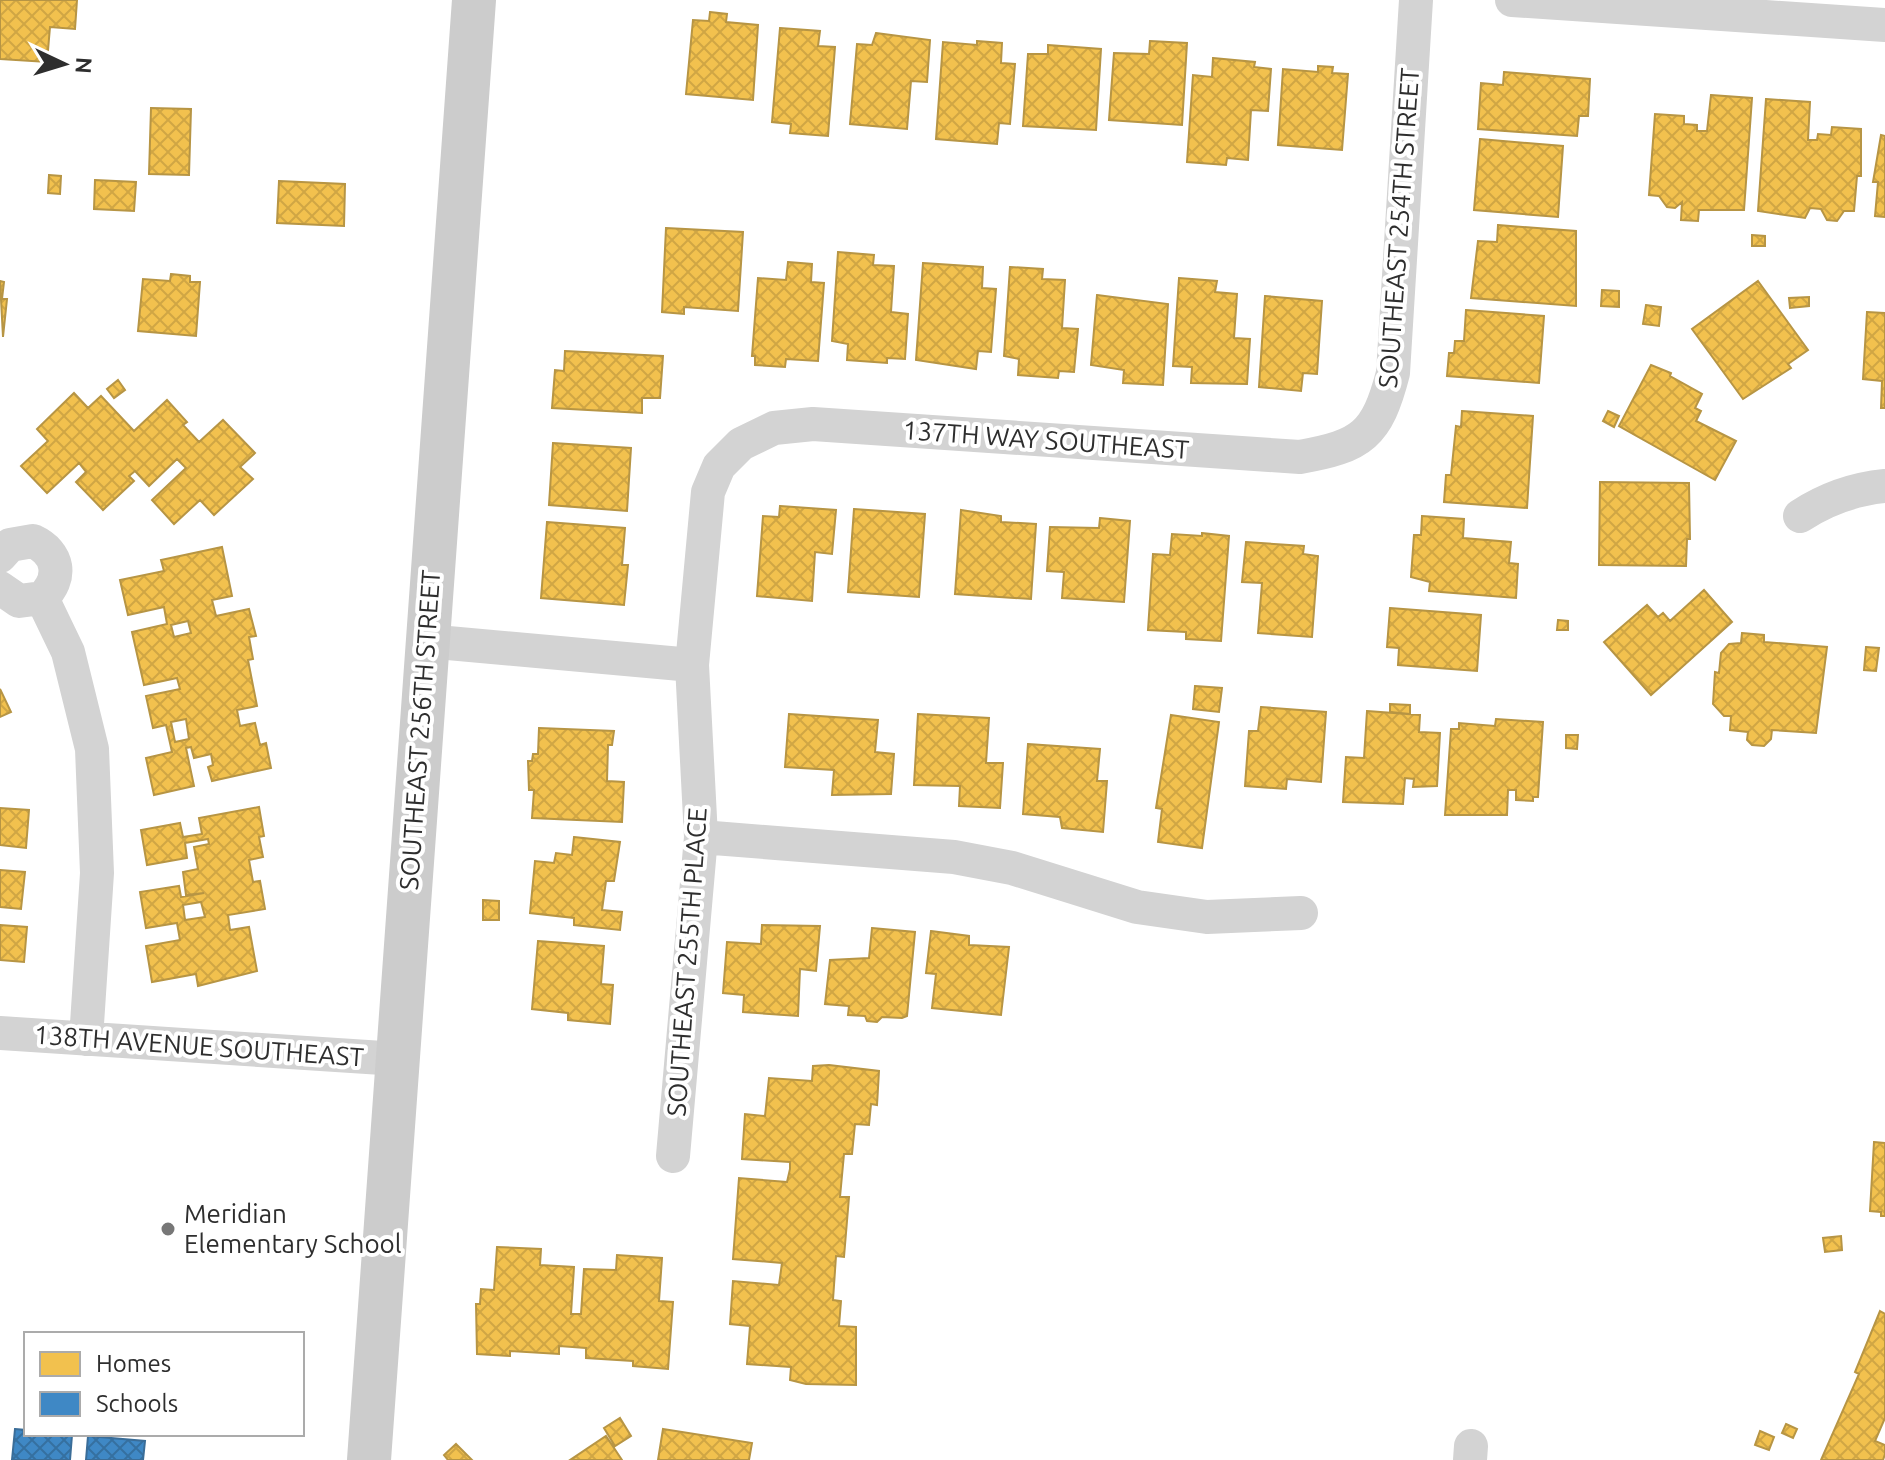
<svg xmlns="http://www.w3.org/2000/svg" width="1885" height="1460" viewBox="0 0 1885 1460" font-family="Ubuntu,sans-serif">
  <defs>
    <pattern id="homes-cross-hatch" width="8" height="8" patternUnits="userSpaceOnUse" patternTransform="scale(2)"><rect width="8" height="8" fill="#f2c14e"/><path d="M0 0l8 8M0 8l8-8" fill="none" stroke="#d0a644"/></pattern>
    <pattern id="schools-cross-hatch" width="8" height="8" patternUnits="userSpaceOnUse" patternTransform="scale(2)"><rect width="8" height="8" fill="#3f88c5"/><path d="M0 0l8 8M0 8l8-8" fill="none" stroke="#3570a0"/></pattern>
  </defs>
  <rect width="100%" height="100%" fill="#fff"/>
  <path fill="url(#homes-cross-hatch)" stroke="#b79544" stroke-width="2" fill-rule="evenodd" d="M0 0H77L75 29 50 27 47 62 0 59Z
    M710 12 727 14 726 22 758 25 753 100 686 94 693 20 709 21Z
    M780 28 820 31 818 46 835 47 828 136 790 133 791 124 772 122Z
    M876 33 930 40 927 82 911 81 907 129 850 124 857 44 872 45Z
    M977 41 1002 43 1001 63 1015 64 1010 124 999 123 997 144 936 139 943 42 977 45Z
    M1150 41 1187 43 1182 125 1109 120 1114 53 1149 54Z
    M1048 45 1101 49 1096 130 1023 126 1028 54H1048Z
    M1213 58 1255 62 1254 67 1271 69 1268 111 1251 110 1248 160 1227 158 1226 165 1187 162 1193 75 1212 77Z
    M1318 66 1333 67 1332 73 1348 74 1342 150 1278 145 1283 69 1318 72Z
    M1504 72 1590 79 1588 116H1579L1577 136 1478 129 1481 83 1503 85Z
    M1711 95 1752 98 1744 210H1699L1698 221 1681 220 1682 202 1675 208 1667 207 1659 196 1649 195 1655 114 1684 116V124L1697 125V131H1707Z
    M1766 99 1810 102 1808 140H1817L1818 134 1831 135 1832 127 1861 129V176H1857L1854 211H1844L1837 221 1827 220 1821 209 1810 208 1805 218 1758 211Z
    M151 108 191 109 189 175 149 174Z
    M1881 135 1885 136V217L1875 216 1878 182H1873Z
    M1480 139 1563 146 1558 217 1474 210Z
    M49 175 61 176 60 194 48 193Z
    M95 180 136 182 134 211 94 209Z
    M279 181 345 184 344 226 277 223Z
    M1498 225 1576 231V306L1471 298 1478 241 1497 242Z
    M666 228 743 232 738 311 684 307V314L662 312Z
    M1752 235 1765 236V246H1752Z
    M838 252 874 255 873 265 894 266 891 312 908 314 905 359 887 358V363L847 360 848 344 832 341Z
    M788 262 812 264 811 282 824 283 818 361 786 359 785 367 755 365V356H752L758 278 786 280Z
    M923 263 983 267 982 288 996 289 991 352 978 351 976 369 916 360Z
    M1010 267 1043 269 1042 279 1065 280 1062 328 1078 329 1074 372 1059 371 1058 378 1018 375 1019 359 1004 356Z
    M171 274 190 276V282H200L196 336 138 331 143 279 170 281Z
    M1179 278 1217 281 1215 292 1237 294 1234 338 1250 339 1247 384 1191 383 1192 367 1173 366Z
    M0 281 4 282 2 299H7L3 337Z
    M1758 281 1808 350 1788 364 1791 368 1743 399 1692 329Z
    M1602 290 1619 291V307L1601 306Z
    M1097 295 1168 304 1163 385 1123 383 1124 370 1091 365Z
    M1265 296 1322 301 1317 374 1303 373 1301 391 1259 387Z
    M1809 297V306L1790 308 1789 298Z
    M1646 305 1661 307 1659 326 1643 324Z
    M1466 310 1544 316 1539 383 1447 376 1449 353H1454L1455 341H1464Z
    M1867 312 1885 313V408H1881L1882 381 1863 379Z
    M565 351 663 356 660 398H642V413L552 408 555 370 564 371Z
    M1651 365 1671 373 1670 376 1702 394 1695 408 1701 411 1696 421 1736 441 1715 480 1619 426Z
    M118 380 125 390 114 398 107 389Z
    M74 393 88 408 101 396 134 431 167 400 187 422 183 425 199 442 223 420 255 453 240 467 253 479 214 515 200 500 174 524 152 500 186 468 177 459 149 486 135 471 129 476 134 481 103 510 76 482 86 472 79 463 47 493 21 466 48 441 37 429Z
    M1462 411 1533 416 1527 508 1444 502 1446 475H1451L1456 426 1461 427Z
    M1608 411 1619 416 1614 427 1603 421Z
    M553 443 631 448 627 511 549 505Z
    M1600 482 1689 483 1690 539H1687L1686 566 1599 565Z
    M780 506 836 510 832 554 815 552 812 601 757 596 763 516 779 517Z
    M854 509 925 514 919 597 848 592Z
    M961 510 1001 516V522L1036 524 1031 599 955 594Z
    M1422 516 1464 519 1463 538 1511 542 1509 563 1518 564 1516 598 1429 591 1430 582 1411 577 1414 535H1421Z
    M1100 518 1130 521 1124 602 1062 598 1064 572 1047 571 1050 527 1099 528Z
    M547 522 625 528 622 565H628L624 605 541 598Z
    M1202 533 1229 536 1221 641 1186 639V632L1148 630 1153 554 1170 555 1172 534 1202 536Z
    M1246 542 1304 546 1303 554 1318 556 1312 637 1258 633 1262 583 1242 582Z
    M222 547 232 596 212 600 216 616 249 609 256 636 249 637 253 659 248 660 257 706 237 710 240 726 255 723 260 745 266 743 271 768 212 781 208 767 213 765 211 754 194 758 191 747 186 748 194 786 154 795 146 758 172 752 166 725 153 728 146 696 180 689 177 678 144 685 132 632 167 624 164 607 128 615 120 580 164 571 161 560ZM188 621 191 633 174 637 171 625ZM186 719 189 739 175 742 171 722Z
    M1704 590 1732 622 1651 695 1604 642 1647 605 1658 617 1663 613 1670 621Z
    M1390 608 1481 615 1477 671 1398 665 1399 648 1387 647Z
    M1558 620 1568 621V630H1557Z
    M1742 633 1764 635V642L1827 647 1816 733 1772 730 1771 739 1764 746 1752 745 1747 740 1748 732 1730 730 1731 716H1724L1713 704 1715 672 1719 673 1721 653 1729 644 1741 643Z
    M1866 647 1879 648 1876 671 1864 670Z
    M1195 686 1222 688 1219 712 1193 709Z
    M0 689 11 712 0 717Z
    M1390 704 1410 705V714L1390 712Z
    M1261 707 1326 712 1321 782 1287 779 1286 789 1245 786 1249 731H1258Z
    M1367 711 1420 715 1419 732 1440 733 1437 786 1413 787 1414 779 1405 778 1403 804 1343 802 1346 757 1364 758Z
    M789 714 878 720 875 752 894 754 891 794 832 795 834 770 785 767Z
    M918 714 989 718 986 763H1003L1000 808 959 806 960 786 914 785Z
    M1171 715 1219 722 1202 848 1158 842 1162 809 1156 808Z
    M1496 719 1543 722 1538 797H1533V801L1516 800V790H1508L1507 815H1445L1451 729H1459V723L1495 726Z
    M539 728 614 731 612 745H608L607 781 624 782 622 822 532 818 534 790H529L528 761H532L533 754H538Z
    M1566 735H1578L1577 749 1566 748Z
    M1028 744 1100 749 1097 781H1107L1103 832 1062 828 1060 817 1023 814Z
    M259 807 264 836 259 837 263 857 249 860 253 882 260 881 265 909 228 915 230 930 249 927 257 971 198 986 196 974 152 982 146 946 180 940 177 923 146 928 140 892 179 886 181 897 204 893 186 895 183 872 198 869 194 847 209 844 208 839 185 843 187 858 147 865 141 830 180 823 183 837 202 834 199 818ZM201 902 205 917 185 920 183 905Z
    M0 808 29 810 26 848 0 845Z
    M574 837 620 842 614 881H606L602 910 622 912 620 930 574 925V918L530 913 535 861 554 863 556 853 572 855Z
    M0 870 25 872 21 909 0 907Z
    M483 900 499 901V920H483Z
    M0 925 27 927 24 962 0 960Z
    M762 925 820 926 816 971 800 969 798 1016 743 1012 744 995 723 993 727 942 761 944Z
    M872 928 915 932 907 1016 902 1018 882 1017 877 1022 867 1021 865 1016 848 1015 849 1006 825 1004 830 960 869 958Z
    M931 931 969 936V945L1009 947 1001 1015 932 1008 936 974 926 973Z
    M538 941 604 946 601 984 613 985 610 1024 568 1020V1013L532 1009Z
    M829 1065 879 1071 877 1105 871 1104 869 1125 855 1124 852 1154H844L840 1197H849L844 1257 836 1256 833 1300 841 1301 839 1326 856 1327V1385L806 1384 790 1380 791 1367 747 1364 750 1326 730 1324 733 1281 779 1285 782 1263 733 1259 739 1178 787 1182 790 1169V1162L742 1159 745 1114 765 1116 769 1078 812 1081 813 1066Z
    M1874 1142 1885 1143V1216H1881V1212L1870 1211Z
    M1841 1236 1842 1250 1825 1252 1823 1238Z
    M497 1247 541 1249 540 1265 574 1267 571 1314H581L584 1269 616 1270 617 1255 662 1258 659 1301 673 1302 668 1369 633 1366V1361L586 1358V1348L559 1346V1354L510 1351V1356L477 1354 476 1304H480L481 1289 494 1290Z
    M1880 1311 1885 1314V1418L1875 1441 1885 1445V1454L1883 1460H1821L1859 1374 1855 1372Z
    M620 1418 631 1436 615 1446 604 1428Z
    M1786 1424 1797 1429 1793 1438 1782 1433Z
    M663 1429 752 1443 749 1460H658Z
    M1760 1431 1774 1437 1769 1450 1755 1445Z
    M606 1436 622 1460H570Z
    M456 1444 472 1460H448L444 1455Z"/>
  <path fill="url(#schools-cross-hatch)" stroke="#3a6d98" stroke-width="2" d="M15 1429 26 1430V1434L72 1435 70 1460H12Z
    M88 1436 145 1441 143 1460H86Z"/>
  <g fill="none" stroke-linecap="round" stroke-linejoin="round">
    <path stroke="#d3d3d3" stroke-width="34" d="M1512 0 1885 25
      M1800 516C1826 499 1854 489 1885 486
      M0 556 10 545 33 541C59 553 63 578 42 598L19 601 0 588
      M42 598 68 652 92 749 97 873 86 1039
      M426 641 692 665
      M701 837 954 857 1012 868 1137 907 1207 917 1301 913
      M0 1033 398 1059
      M673 1156 701 837 692 665 708 492 719 466 741 444 774 428 813 424 1300 457C1362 446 1377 435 1393 373L1416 0
      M1470 1460 1471 1446"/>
    <path stroke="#ccc" stroke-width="44" d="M369 1460 474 0"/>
  </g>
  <circle fill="#777" stroke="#fff" stroke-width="3" cx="168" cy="1229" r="8"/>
  <g text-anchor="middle" stroke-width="8" stroke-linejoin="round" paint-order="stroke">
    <g font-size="26" fill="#2e2e2e" stroke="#fff">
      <text transform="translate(1399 228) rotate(-86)" y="9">SOUTHEAST 254TH STREET</text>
      <text transform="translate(1046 440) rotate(4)" y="9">137TH WAY SOUTHEAST</text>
      <text transform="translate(420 730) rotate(-86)" y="9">SOUTHEAST 256TH STREET</text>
      <text transform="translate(687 962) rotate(-86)" y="9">SOUTHEAST 255TH PLACE</text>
      <text transform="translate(199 1046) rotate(4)" y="9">138TH AVENUE SOUTHEAST</text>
    </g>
    <g font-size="26" fill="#2e2e2e" stroke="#fff" text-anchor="start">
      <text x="184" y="1223">Meridian<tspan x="184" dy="30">Elementary School</tspan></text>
    </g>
  </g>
  <rect x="24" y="1332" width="280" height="104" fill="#ffffff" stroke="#ababab" stroke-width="2"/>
  <rect x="40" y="1352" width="40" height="24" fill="#f2c14e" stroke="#ababab" stroke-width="2"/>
  <text x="96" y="1372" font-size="24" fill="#2e2e2e">Homes</text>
  <rect x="40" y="1392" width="40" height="24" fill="#3f88c5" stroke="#ababab" stroke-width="2"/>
  <text x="96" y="1412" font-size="24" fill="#2e2e2e">Schools</text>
  <g transform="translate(64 64) rotate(94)" stroke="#ffffff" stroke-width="6" paint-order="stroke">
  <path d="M0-6L14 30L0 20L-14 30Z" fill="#2e2e2e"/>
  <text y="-12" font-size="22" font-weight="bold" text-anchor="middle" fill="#2e2e2e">N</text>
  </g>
</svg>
